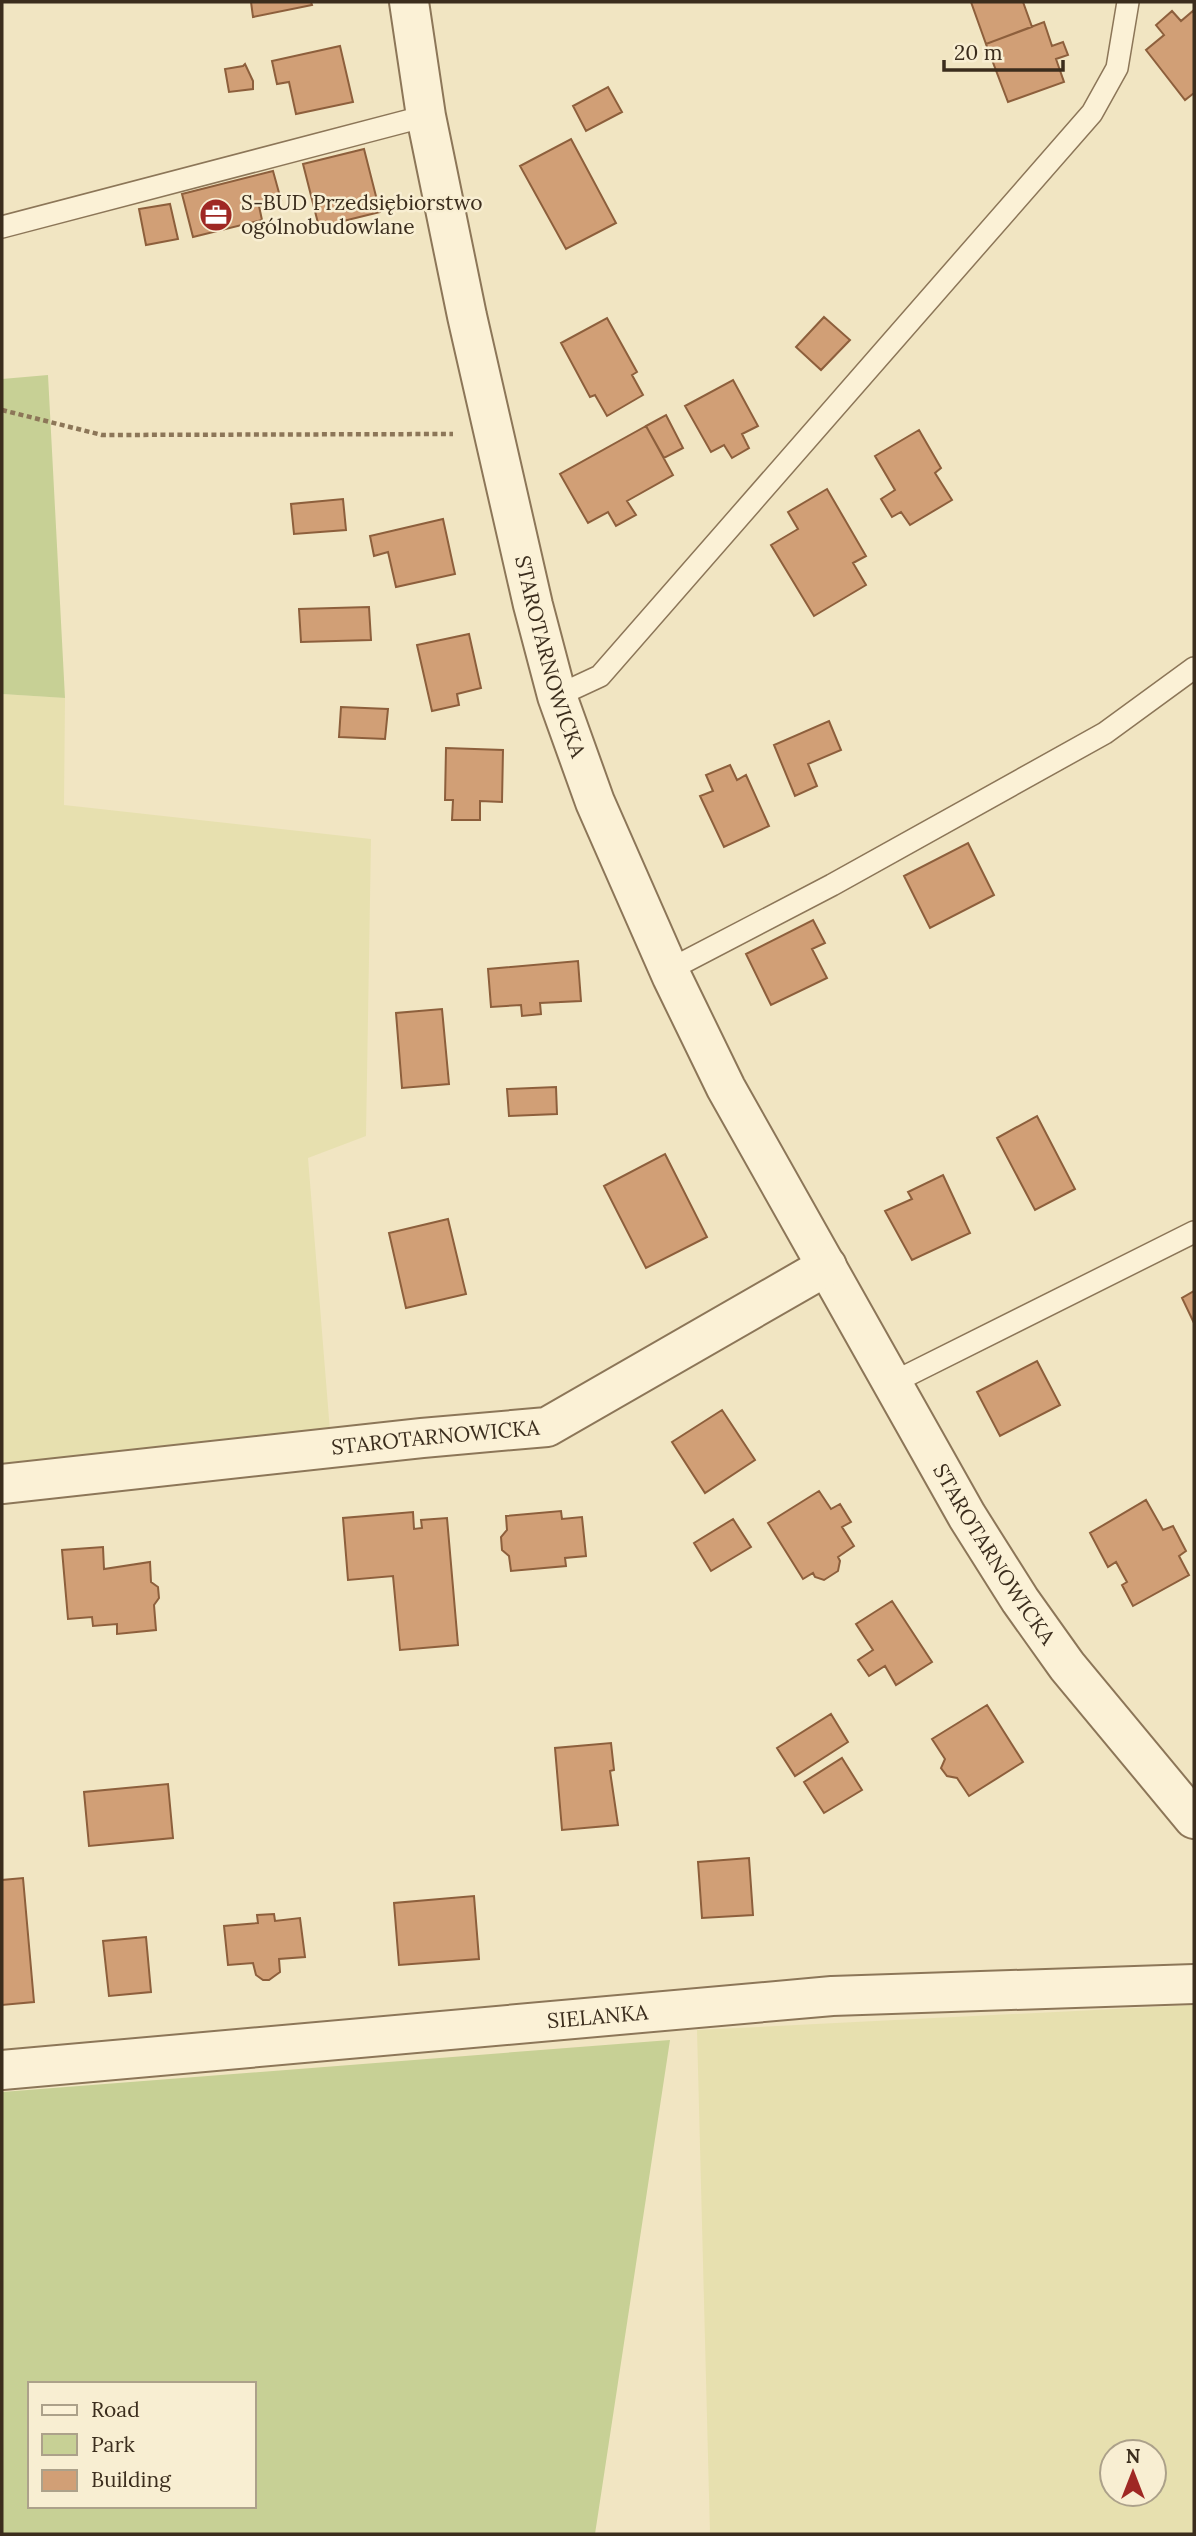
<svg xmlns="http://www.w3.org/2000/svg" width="1196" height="2536" viewBox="0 0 1196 2536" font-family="Lora,serif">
  <rect width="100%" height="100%" fill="#f1e5c2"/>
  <path fill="#e7e0af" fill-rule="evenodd" d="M2 694 65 698 64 805 371 839 366 1136 308 1158 330 1431 2 1466Z
    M1194 2005V2534H710L697 2030ZM1112 2452H1154V2494H1112Z"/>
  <path fill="#c7d095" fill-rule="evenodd" d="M48 375 65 698 2 694V379Z
    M670 2040 595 2534H2V2092ZM30 2384H254V2506H30Z"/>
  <path fill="#d19f76" stroke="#8d5f3c" stroke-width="2" d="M251 2H311L312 5 253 17Z
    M971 2H1023L1032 27 986 44Z
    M1194 10V93L1185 100 1146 50 1164 35 1156 25 1172 11 1181 21Z
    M1044 22 1052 46 1063 42 1068 55 1056 59 1064 82 1008 102 986 44Z
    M340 46 353 102 296 114 289 82 277 84 272 61Z
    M245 64 253 81V89L229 92 225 69 243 66Z
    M608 87 622 112 586 131 573 106Z
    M571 139 616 223 566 249 520 166Z
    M364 149 380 212 319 227 303 164Z
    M273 171 281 200 259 206 262 220 193 237 182 194Z
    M170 204 178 239 146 245 139 209Z
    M824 317 850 340 821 370 796 347Z
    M607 318 637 372 632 375 643 395 607 416 595 395 590 397 561 343Z
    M733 380 758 426 742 434 749 448 732 458 724 445 711 452 685 406Z
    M666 415 683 448 664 458 646 426Z
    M646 426 673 475 627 501 636 515 616 526 608 512 588 523 560 474Z
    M919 430 941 468 935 473 952 500 910 525 901 512 892 517 881 499 895 490 875 456Z
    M827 489 866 556 853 563 866 585 814 616 771 545 798 529 788 512Z
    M343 499 346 530 294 534 291 504Z
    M443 519 455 574 396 587 388 552 374 556 370 536Z
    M369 607 371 640 301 642 299 609Z
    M469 634 481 688 457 694 459 705 432 711 417 645Z
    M341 707 388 709 385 739 339 737Z
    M829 721 841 750 808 764 817 786 795 796 774 745Z
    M446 748 503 750 502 802 480 801V820H452L453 800H445Z
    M730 765 737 780 746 775 769 826 724 847 700 796 713 791 706 775Z
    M968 843 994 895 930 928 904 876Z
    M813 920 825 943 812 949 827 978 771 1005 746 954Z
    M578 961 581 1001 540 1003 541 1014 522 1016 521 1005 491 1007 488 969Z
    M442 1009 449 1084 402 1088 396 1013Z
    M556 1087 557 1114 509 1116 507 1089Z
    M1037 1116 1075 1189 1035 1210 997 1138Z
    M665 1154 707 1237 646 1268 604 1186Z
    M943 1175 970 1233 912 1260 885 1211 912 1199 908 1192Z
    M448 1219 466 1294 406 1308 389 1233Z
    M1194 1291V1323L1182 1298Z
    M1037 1361 1060 1405 1000 1436 977 1392Z
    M722 1410 755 1460 705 1493 672 1442Z
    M819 1491 831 1509 840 1504 851 1522 842 1527 854 1546 838 1557 840 1561 838 1571 824 1580 815 1577 813 1573 803 1579 768 1523Z
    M1146 1500 1163 1530 1173 1526 1186 1551 1179 1556 1189 1575 1133 1606 1122 1585 1127 1582 1116 1562 1108 1567 1090 1533Z
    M561 1511 562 1519 582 1517 586 1556 565 1558 566 1566 511 1571 509 1556 502 1550 501 1537 507 1530 506 1516Z
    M413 1512 414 1529 422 1528 421 1520 447 1518 458 1645 400 1650 393 1576 348 1580 343 1518Z
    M733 1519 751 1547 711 1571 694 1543Z
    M103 1547 104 1569 150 1562 151 1582 158 1587 159 1598 154 1605 156 1630 117 1634V1624L93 1626 92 1617 68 1619 62 1550Z
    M892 1601 932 1662 896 1685 885 1666 869 1676 858 1660 873 1650 856 1624Z
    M987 1705 1023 1762 969 1796 957 1778 947 1776 941 1768 945 1759 932 1739Z
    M831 1714 848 1742 795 1776 777 1748Z
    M611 1743 614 1770 610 1771 618 1825 562 1830 555 1748Z
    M842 1758 862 1790 824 1813 804 1782Z
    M168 1784 173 1838 89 1846 84 1792Z
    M749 1858 753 1915 702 1918 698 1862Z
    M23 1878 34 2002 2 2005V1880Z
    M474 1896 479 1959 399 1965 394 1903Z
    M274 1914 275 1921 300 1918 305 1957 279 1959 280 1972 269 1980H263L256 1975 253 1963 228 1965 224 1926 258 1923 257 1915Z
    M146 1937 151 1992 109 1996 103 1941Z"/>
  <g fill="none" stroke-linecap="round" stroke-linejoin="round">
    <defs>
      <path id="service" d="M2 227 426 116
        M557 696 600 676 1092 113 1117 68 1128 2
        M669 970 832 885 1105 733 1194 668
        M892 1383 1194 1232"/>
      <g id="minor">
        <path id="s1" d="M409 2 426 116 467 316 533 605 557 696 595 802 672 977 726 1088 967 1516 1020 1600 1067 1666 1194 1819"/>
        <path id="s2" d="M2 1484 422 1438 547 1427 827 1266"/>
        <path id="s3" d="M2 2070 832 1996 1194 1984"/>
      </g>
    </defs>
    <use href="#service" stroke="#8c7658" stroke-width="24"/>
    <use href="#minor" stroke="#8c7658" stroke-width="42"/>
    <path stroke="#8c7658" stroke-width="4.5" stroke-dasharray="5 3.5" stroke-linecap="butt" d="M2 410 102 435 453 434"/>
    <use href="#service" stroke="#fbf1d6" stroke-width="21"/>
    <use href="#minor" stroke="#fbf1d6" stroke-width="38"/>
  </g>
  <defs>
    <symbol id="office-disc" viewBox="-11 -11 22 22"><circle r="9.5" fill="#9f2824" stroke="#f8eed2"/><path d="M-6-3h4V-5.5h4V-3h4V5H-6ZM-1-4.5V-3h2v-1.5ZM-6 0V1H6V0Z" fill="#fff"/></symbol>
  </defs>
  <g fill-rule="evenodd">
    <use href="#office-disc" x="197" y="196" width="38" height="38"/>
  </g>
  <g text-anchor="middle" stroke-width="5" stroke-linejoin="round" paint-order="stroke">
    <g font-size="21" fill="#3b2d1d" stroke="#f8eed2" text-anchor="start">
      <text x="241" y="210">S-BUD Przedsiębiorstwo<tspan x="241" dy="24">ogólnobudowlane</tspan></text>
    </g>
    <g font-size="21" fill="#3b2d1d" stroke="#f8eed2">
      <text dy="7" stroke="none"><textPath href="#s1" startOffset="670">STAROTARNOWICKA</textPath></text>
      <text dy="7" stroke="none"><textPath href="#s2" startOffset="436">STAROTARNOWICKA</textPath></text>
      <text dy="7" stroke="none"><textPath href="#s1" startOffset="1675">STAROTARNOWICKA</textPath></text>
      <text dy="7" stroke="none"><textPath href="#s3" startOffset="598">SIELANKA</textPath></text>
    </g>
  </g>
  <rect width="1196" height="2536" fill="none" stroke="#3b2d1d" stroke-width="7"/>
  <rect x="28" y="2382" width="228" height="126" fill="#f8eed2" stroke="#aca18a" stroke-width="2"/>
  <rect x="42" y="2405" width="35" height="10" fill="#fbf1d6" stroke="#aca18a" stroke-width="2"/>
  <text x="91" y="2417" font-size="21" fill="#3b2d1d">Road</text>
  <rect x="42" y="2434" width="35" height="21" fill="#c7d095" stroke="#aca18a" stroke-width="2"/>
  <text x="91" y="2452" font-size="21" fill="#3b2d1d">Park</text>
  <rect x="42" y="2470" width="35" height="21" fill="#d19f76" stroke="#aca18a" stroke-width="2"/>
  <text x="91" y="2487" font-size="21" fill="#3b2d1d">Building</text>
  <g transform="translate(1133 2473)"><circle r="33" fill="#f8eed2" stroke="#aca18a" stroke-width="2"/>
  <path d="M0-5L12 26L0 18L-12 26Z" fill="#9f2824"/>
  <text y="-10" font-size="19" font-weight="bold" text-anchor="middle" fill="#3b2d1d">N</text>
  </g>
  <path d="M944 60v10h119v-10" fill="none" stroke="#3b2d1d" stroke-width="3.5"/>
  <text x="954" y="60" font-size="21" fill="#3b2d1d" stroke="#f8eed2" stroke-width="5" paint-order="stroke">20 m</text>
</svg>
